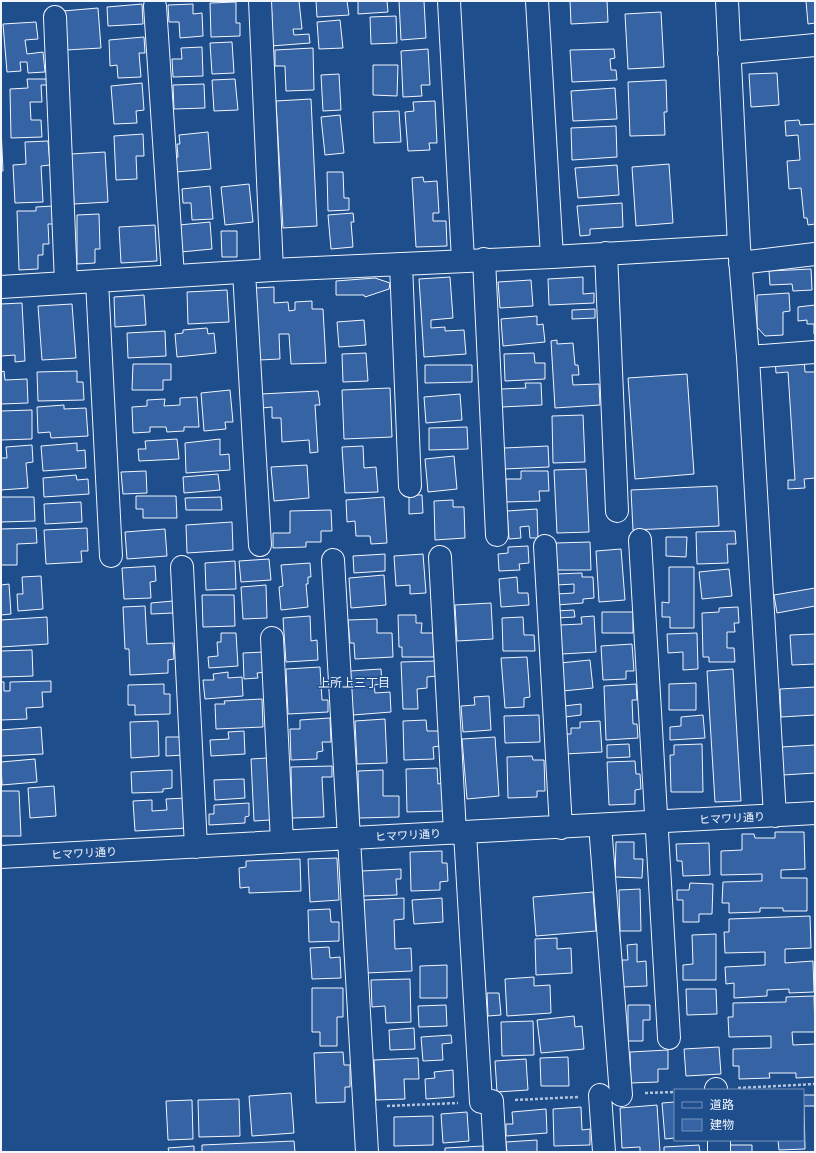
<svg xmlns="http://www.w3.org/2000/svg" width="816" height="1153" viewBox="0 0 816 1153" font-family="Merriweather,'Noto Sans JP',serif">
  <rect width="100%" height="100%" fill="#1f4e8c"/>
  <path fill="#3563a3" stroke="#f2f6ff" d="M271 1H299L302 29H293L294 35 309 34 310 43 271 46 268 18 272 17Z
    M316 1H347L349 15 317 17Z
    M358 1H387L388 12 358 14Z
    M399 1H424L426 38 401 40Z
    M570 1H607L608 22 571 24Z
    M806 1H815V23L808 24Z
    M236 2V23H240V36L211 37 210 3Z
    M142 4 143 24 108 26 107 7Z
    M193 4V14L202 13 203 36 180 38 179 22H169L168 5Z
    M98 8 101 48 66 50 63 11Z
    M661 12 664 67 628 69 625 14Z
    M396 16 397 43 371 44 370 17Z
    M340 20 343 48 319 49 317 22Z
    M36 22 38 39 25 40 27 54 43 52 45 72 28 73 27 62H20L21 71 7 72 3 24Z
    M144 37 145 53H139L141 77 118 78 117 65 110 66 109 40Z
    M232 42 234 73 212 74 210 43Z
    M202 47 203 76 173 77 172 59H182L181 48Z
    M313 48 314 90 286 91 285 66H275V50Z
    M428 49 430 85H421L422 96 403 97 401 51Z
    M614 49 615 58 610 59 611 70H616L617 80 572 82 570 50Z
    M373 65H398L397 96 373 95Z
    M777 73 779 105 751 107 749 74Z
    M339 74 341 110 323 111 321 75Z
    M27 79H46L47 85H41L42 102H30L31 120H41L42 137 11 138 10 89 28 88Z
    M235 79 238 110 214 111 212 80Z
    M666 80 667 112H664L665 135 630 136 628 82Z
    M142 83 144 110 136 111 137 123 114 124 111 86Z
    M204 84 205 108 174 109 173 85Z
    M615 88 617 119 573 121 571 91Z
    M311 99 317 226 283 228 276 101Z
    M435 101 437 143H429L430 150 408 151 405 112 414 111 413 102Z
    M399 111 401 142 374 143 373 112Z
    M340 115 344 153 325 155 321 117Z
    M799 120 800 125 815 124V224L808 225 807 218H804L801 188 789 189 787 161 800 160 798 135 786 136 785 121Z
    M616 126 617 157 572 160 571 128Z
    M1 128 3 171H1Z
    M208 132 211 169 176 172 175 158 178 157 177 144H180L179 135Z
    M143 134 144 156H136L137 179 116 180 114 136Z
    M48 141 50 165 41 166 43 202 15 203 13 165 26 164 25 142Z
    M105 152 108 202 74 204 71 154Z
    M669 164 673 223 636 226 632 167Z
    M617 165 619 195 578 198 575 168Z
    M327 172H343L344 198H349V210L328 211Z
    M423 177 424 182 437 181 439 213H433V221H446L447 246 416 247 412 178Z
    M249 184 253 222 225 225 221 187Z
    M210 186 213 219 192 220 191 203H183L182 189Z
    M622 203 623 227 590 229V235L580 236 577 206Z
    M53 206V224H48L49 244H43V255H38V269L19 270 17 211H36V207Z
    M353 213 354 222H351L353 247 331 249 328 215Z
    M99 214 100 249H95V263L77 264V215Z
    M210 222 212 249 181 252 179 225Z
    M155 225 157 261 121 263 119 227Z
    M221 231H237V257H222Z
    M811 269 812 290 793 291 792 284 770 285 769 271Z
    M450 277 453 318 431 320V328L445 327V331L464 330 466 354 424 357 419 279Z
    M583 277V294L594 293V303L549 305 548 279Z
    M375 278 390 283 389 289 365 297 364 295H336V281Z
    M531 280 533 306 500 308 498 282Z
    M274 287V303L288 302 289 311 295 310V302L312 301V309H323L326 363 291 364 289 334H279L280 359 259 360 256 288Z
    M227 290 229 322 188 324 187 292Z
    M789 293 790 311 783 312V335L765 336 757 327V295Z
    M144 295 146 325 115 327 114 297Z
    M22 303 25 361 15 362V355L1 356V304Z
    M72 304 76 358 42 360 38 306Z
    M815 305V334H814V324H807V320L798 321V307Z
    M595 309V318L572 319V310Z
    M537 316V325L543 324 545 342 503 346 501 319Z
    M364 320 366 345 339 347 337 322Z
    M207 328 208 334 214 333 216 353 177 357 175 334 183 333V330Z
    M165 331 166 356 128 358 127 333Z
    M557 340V344L573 343 575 365H578L579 375H572L573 385 599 384 600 405 555 408 551 341Z
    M366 353 368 381 343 382 342 354Z
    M534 353 535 363H545V379L505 381 504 354Z
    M804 358 805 372H815V478L804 479 805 488 788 489V480H795L788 372 776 373 775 360Z
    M133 364H171V380H163V390H132Z
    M425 365H472V382L425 383Z
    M4 371 5 380 27 379 28 403 1 404V372Z
    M77 371V382H83L84 400 38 401 37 372Z
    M687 374 694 474 635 479 628 378Z
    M525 383H541L542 405 502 407 501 389 526 388Z
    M390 388 392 437 344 439 342 390Z
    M230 390 233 422H225L226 429 204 431 201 393Z
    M318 391 320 405H315L318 452 310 453 309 440 282 442 281 418H272V407L262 408 261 394Z
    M460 394 462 420 426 423 424 397Z
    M197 397 199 427H184V431L167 432 166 427H150V432L133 433 132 407 147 406V400L165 399 164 406 180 405V398Z
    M64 405V409L86 408 88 436 51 438 50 432 38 433 37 407Z
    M32 410V439L1 440V411Z
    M583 415 585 462 553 463 552 416Z
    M467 427 468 449 429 450V428Z
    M177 439 179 459 139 461 138 449H146L145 441Z
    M220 439V455L229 454 230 470 186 473 185 443Z
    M77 443V451L85 450 86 468 43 471 41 446Z
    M32 445 33 462 26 463 28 488 1 490V458H7L6 447Z
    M363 446 364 468 376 467 378 492 345 493 342 447Z
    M548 446 549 467 504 469V448Z
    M454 456 457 489 428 492 425 459Z
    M307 465 309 498 274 501 271 467Z
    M586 469 589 532 557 533 554 470Z
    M146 471 147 493 123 494 121 472Z
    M521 471H548L549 491H539L540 501 506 502V479H521Z
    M218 474 220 490 184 493 183 477Z
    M76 475 77 480 88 479 89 494 44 497 43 478Z
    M717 486 719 526 633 530 631 490Z
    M409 495H422L423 513 409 514Z
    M136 496H176L177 518H143V509H136Z
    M1 497H34L35 521 1 522Z
    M221 497 222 510H186L185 498Z
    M384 497 387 543 371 544 370 536H356L355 521 347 522 346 500Z
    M453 500V507H464L465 538 435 540 434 501Z
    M81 502 82 522 45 524 44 504Z
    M537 509 538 538H530L529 526 520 527 521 538 509 539 507 511Z
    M331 510 332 531H321V542H306V547L273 548V533H290V511Z
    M232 522 233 550 187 553 186 525Z
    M36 528 37 543 17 544V565H1V529Z
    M87 528 88 551H81L82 562 46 564 44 530Z
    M165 529 167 556 127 559 125 532Z
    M735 531 736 544H727L728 563 697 564 696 532Z
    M666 537H687L686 557 666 556Z
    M590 542 591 570H557L556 543Z
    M528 546 529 563 519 564 520 570 499 571 498 554 508 553V547Z
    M621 549 625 600 599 602 596 551Z
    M385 554V571L354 573 353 556Z
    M423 554 426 593 410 594V585L396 586 394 556Z
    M269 559 271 580 241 582 239 561Z
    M235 561 236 589 206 590 205 563Z
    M310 563 311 577H308V584H306L308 607 281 610 279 587 283 586 281 565Z
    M155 566 156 581 150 582 151 598 124 599 122 568Z
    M669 567H694V628H670V617H662V602L669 603Z
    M729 569 732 596 702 599 699 572Z
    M582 573V577H593L594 598 583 599V603L557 605 556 594 574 593V584L557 585 556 574Z
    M384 575 386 605 351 608 349 578Z
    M41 576 43 609 18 611 17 594H23L22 577Z
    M517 577 518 593H528L529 605 501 607 499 579Z
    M9 584 11 614 1 615V585Z
    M266 585 267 618 243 619 241 587Z
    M815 588V606L777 613 774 595Z
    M202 595H234L235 626 203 627Z
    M173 601V613L151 614V603Z
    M491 603 493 639 457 641 455 605Z
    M145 606 147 644 173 643 174 659 168 660V673L130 675 129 649H125L123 607Z
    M738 607 739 623H734L735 632H727V648H734L735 662H709V657H703L702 613 719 612V608Z
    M574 610 575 617 557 618 556 611Z
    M602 612H633V633H602Z
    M398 615H416V623H422L421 633H433L434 657H402V647H399Z
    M310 616 311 641 317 640 318 660 286 662 283 618Z
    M594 616 596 652 562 654 560 625 582 624 581 617Z
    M47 617 48 644 1 647V620Z
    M523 617 524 635H534L535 651H503L502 618Z
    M377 619V633H392L393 657 355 659 354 643H350L348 620Z
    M221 633H236L238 666 209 668 208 657 218 656 217 642H221Z
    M697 633 698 669 683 670V652L668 653 667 634Z
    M815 634V664L792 665 790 635Z
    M632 644 634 671H626V679L603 680 601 646Z
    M32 650 33 676 1 677V651Z
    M264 652 266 672 257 673 258 678 244 679 243 653Z
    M527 657 530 697 524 698V707L505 708 501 658Z
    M590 660 593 688 563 691 560 663Z
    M436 661 437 676 427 677V688L417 689 418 709H403L401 662Z
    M320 667 322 700H328V712L288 714 286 669Z
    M381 669 382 684 374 685 375 693 390 692 391 712 353 715 350 671Z
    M733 669 741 801 715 802 707 671Z
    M228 672V678L242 677 243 696 205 699 203 680H214L213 674Z
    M51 681V692H42L43 707 26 708 27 719 1 720V682H4V691H10V682Z
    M696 683V710H669V684Z
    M164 684V694H170V714L135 715V705H128V685Z
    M636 684 637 700H632L633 724H637L638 738 606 740 604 686Z
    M815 687V715L781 717 780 689Z
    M489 696 491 730 463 732 461 706 475 705 474 697Z
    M262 699 263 727 216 729 215 704H225L224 701Z
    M581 704V715L565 717 564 706Z
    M539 715 540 742 505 743 504 716Z
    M703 715 705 738 670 740V727L681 726V717Z
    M330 718 331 742H322L323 751 317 752V759L291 760 290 729H300V720Z
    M385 719 387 763 357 764 355 721Z
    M426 720 427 731H440V746L433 747 434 759 404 760 403 721Z
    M158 721 159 756 131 758 130 722Z
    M600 721 602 752 565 754 564 734H571V728H580V722Z
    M41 727 43 754 1 756V730Z
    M244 731 245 754 211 756 210 740 229 739 228 732Z
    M166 737H184V755L166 756Z
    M495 737 499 796 467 799 462 739Z
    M629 744 630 757 607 758V745Z
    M702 744 703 792H671L670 755H674V745Z
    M815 745V773L783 775 781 747Z
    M532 756 533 760H544L545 791H537V797L508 798 507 757Z
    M267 758 270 820 254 821 251 759Z
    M35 759 37 782 2 785 1 762Z
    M635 761 636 774H640L641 789 635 790V804L609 805 607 762Z
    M332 766V777H322L324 817 292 818 291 767Z
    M437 768 438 784 444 783V811L407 812 406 769Z
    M172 770V788L163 789V792L132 793 131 772Z
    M383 770V796H399V817L359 818 358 771Z
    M244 779 245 798 215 800 214 780Z
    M54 786 56 816 30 818 28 788Z
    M1 791H19L21 836H1Z
    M186 798 187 828 135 831 133 801 152 800V811L167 810 166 799Z
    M249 803V816L245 817V823L209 825V814H214V805Z
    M775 832H804L805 869 781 870V878H807V911H783V908H760V912L729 913V903H722L723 882 762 881V874L721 875V851L742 850V834H754L755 838H775Z
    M616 842H634V859H643L642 878 615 877Z
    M709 843 710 875 683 876 682 861H677L676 844Z
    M442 851V863H447L448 881 440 882V890L411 891 410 852Z
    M337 858 339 900 310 902 308 859Z
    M300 859 301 891 249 893V887L240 888 239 868 246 867V861Z
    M401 869V879H396L397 895 363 896 362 871Z
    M690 883 713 884 712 914H699V922H683V900H677V890H689Z
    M640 889 641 931H620L619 890Z
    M593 892 596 931 536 936 533 897Z
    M404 898V919L394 920 395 949 411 948 412 971 366 973 364 900Z
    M442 898 443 922 414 924 412 900Z
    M330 909 331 922H339V941L309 942 308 910Z
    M810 916 811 948 785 949V963L813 961 814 992 789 993V989L767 990V996L734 998V983L726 984 725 967 765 965V952L725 953 724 932H729V919Z
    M716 934V980H683V965L693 964 692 935Z
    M557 938V949L571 948 572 973 536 975 535 939Z
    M637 944V962L646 961 647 986 623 987 622 960H628L627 945Z
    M329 947 330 958 340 957 341 978 312 979 310 948Z
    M447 965V998H420V966Z
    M534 977V986L550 985 551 1013 507 1016 505 979Z
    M410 979 411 1022 386 1023 385 1006 372 1007 371 980Z
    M312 988H343V1017H337V1046H320V1032H312Z
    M686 989H716L717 1014 687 1015Z
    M487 993H499L501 1015 488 1016Z
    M814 996 815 1032H792L793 1045 815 1044V1077L796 1078V1073H769L770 1078 739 1079V1066H733V1049L771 1048V1036L729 1037 728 1017H733V1003L786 1002V997Z
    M446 1005 447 1026 419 1027 418 1006Z
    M628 1005H650V1020H643V1041H628Z
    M574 1016 575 1027 582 1026 584 1049 541 1053 537 1020Z
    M533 1021 534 1055 502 1056 501 1022Z
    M414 1028 415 1049 390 1050 389 1030Z
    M451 1035 452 1043 442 1044 443 1060 423 1061 421 1037Z
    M719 1047 721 1074 686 1076 684 1049Z
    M668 1050V1069H658V1082L631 1083 630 1052Z
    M343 1052 344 1065H350V1087H345V1102L316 1103 314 1053Z
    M568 1057 569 1086H541L540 1058Z
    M418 1058 419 1079H404L405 1099 376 1100 374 1060Z
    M526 1059 528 1090 497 1092 495 1061Z
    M453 1070 454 1097 426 1099 425 1079 435 1078 434 1072Z
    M291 1093 294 1133 252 1136 249 1096Z
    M803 1095H815V1106H804L805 1149 779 1150 778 1140H803Z
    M239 1099 240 1136 199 1137 198 1100Z
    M192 1100 193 1139 168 1140 166 1101Z
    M675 1102V1138L665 1139 662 1103Z
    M657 1105 660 1152H640V1147L622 1148 620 1108Z
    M581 1107 582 1130 590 1129V1145L554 1146 553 1109Z
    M546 1109 547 1133 506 1136V1124H513L512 1112Z
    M467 1112 469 1141 443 1143 441 1114Z
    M433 1116V1145L394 1146V1117Z
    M537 1140V1152H507L506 1142Z
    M294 1141 295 1152H202V1145Z
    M699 1145 700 1152H664V1147Z
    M730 1145H752V1152H730Z
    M194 1146V1152H169L168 1148Z
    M483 1146V1152H445V1148Z"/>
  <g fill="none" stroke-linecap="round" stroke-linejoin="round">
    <defs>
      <path id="minor" d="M260 1 272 270
        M449 1 463 260
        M537 1 552 257
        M727 1 739 246 748 357 775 816
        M155 6 173 276
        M55 17 66 283
        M729 53 815 45
        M606 253 617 511
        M484 259 497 535
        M740 263 815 254
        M401 264 410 486
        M244 272 260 545
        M97 281 111 556
        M1 287 272 270 552 257 739 246
        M748 357 815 352
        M640 540 669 1038
        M545 546 561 828
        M440 557 455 833
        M333 560 367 1152
        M182 567 196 847
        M272 638 282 842
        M600 825 621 1095
        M465 833 481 1102
        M1 857 815 813
        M716 1089V1090
        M600 1095 604 1152
        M492 1101 495 1152
        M719 1140V1152"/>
    </defs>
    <use href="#minor" stroke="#f2f6ff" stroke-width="24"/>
    <path stroke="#b3c4dc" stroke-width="2.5" stroke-dasharray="3 2" stroke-linecap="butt" d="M738 1088 815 1084
      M645 1093 675 1092
      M515 1100 578 1097
      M387 1106 458 1103"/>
    <use href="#minor" stroke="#1f4e8c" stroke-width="22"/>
  </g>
  <g text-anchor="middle" stroke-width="3" stroke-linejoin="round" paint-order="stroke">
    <g font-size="11" fill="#f2f6ff" stroke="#1f4e8c">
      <text transform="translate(732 818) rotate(-3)" y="4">ヒマワリ通り</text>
      <text transform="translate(408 835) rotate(-3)" y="4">ヒマワリ通り</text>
      <text transform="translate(84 853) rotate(-3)" y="4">ヒマワリ通り</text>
    </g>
    <g font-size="12" fill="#f2f6ff" stroke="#1f4e8c">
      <text x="354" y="687">上所上三丁目</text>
    </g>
  </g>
  <rect width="816" height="1153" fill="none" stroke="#f2f6ff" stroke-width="4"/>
  <rect x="674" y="1089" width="130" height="52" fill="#1f4e8c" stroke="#7391ba"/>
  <rect x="682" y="1102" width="20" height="6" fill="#1f4e8c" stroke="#7391ba"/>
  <text x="710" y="1109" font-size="12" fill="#f2f6ff">道路</text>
  <rect x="682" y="1119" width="20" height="12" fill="#3563a3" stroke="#7391ba"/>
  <text x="710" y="1129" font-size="12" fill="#f2f6ff">建物</text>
</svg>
